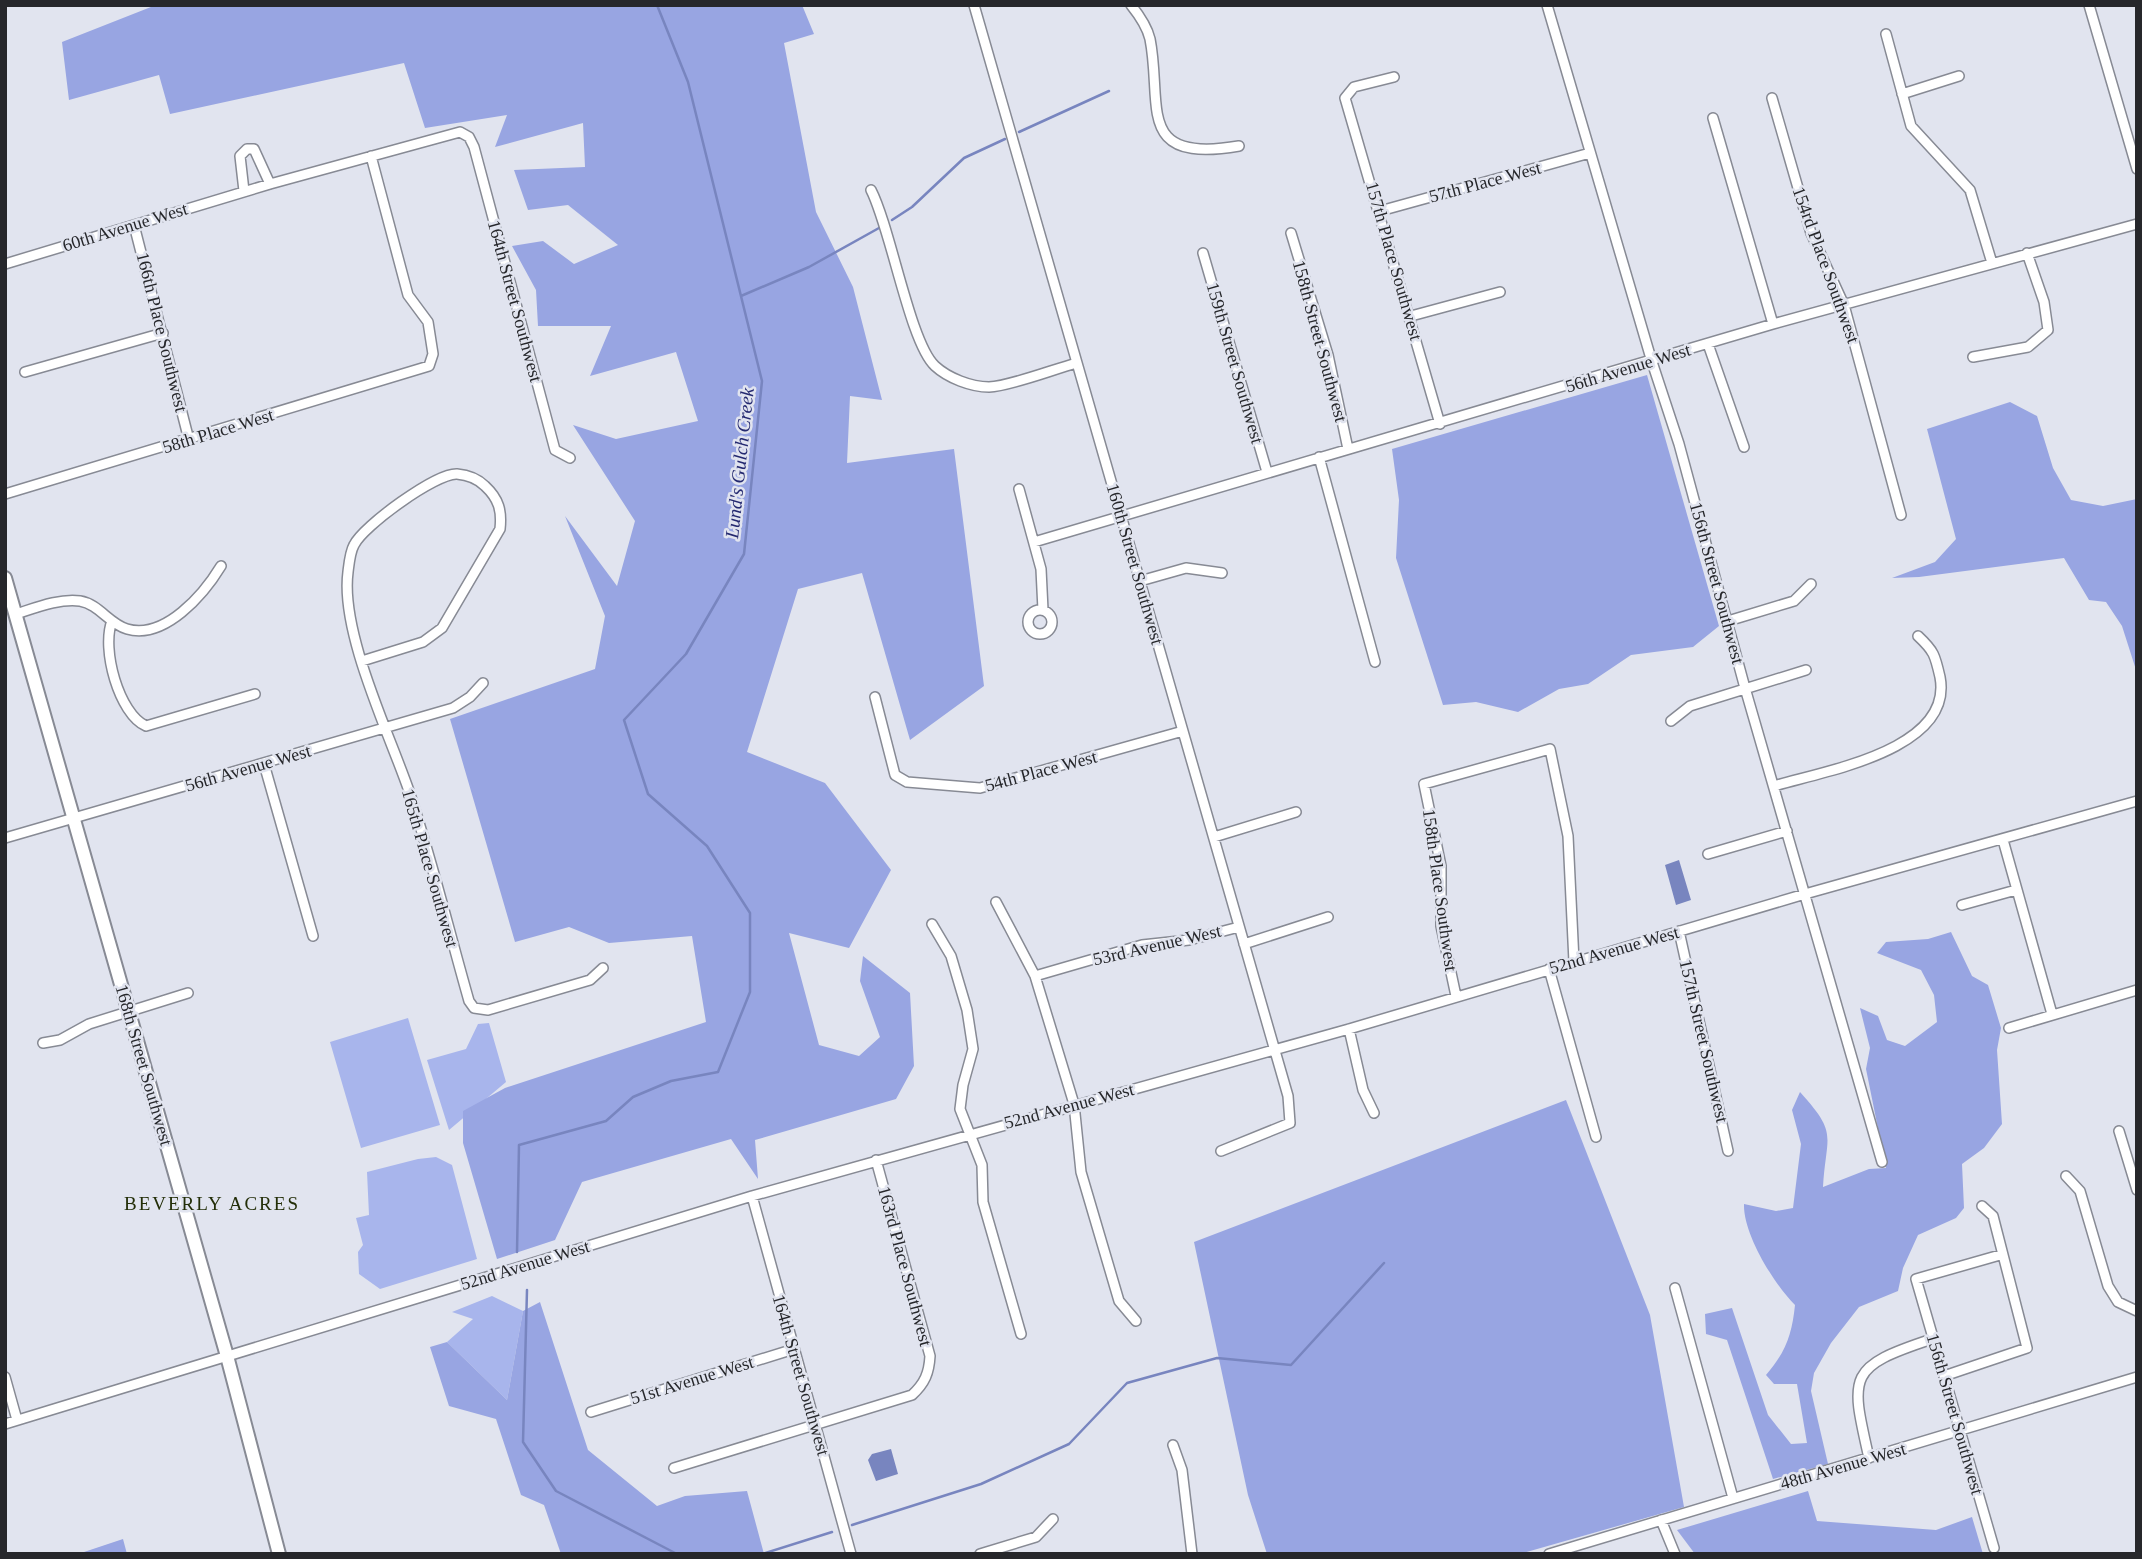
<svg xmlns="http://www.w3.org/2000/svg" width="2142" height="1559" viewBox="0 0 2142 1559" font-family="Georgia,serif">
  <rect width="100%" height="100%" fill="#e1e4ef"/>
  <path fill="#a8b5ec" d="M408 1018 440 1125 361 1148 330 1042Z
    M489 1023 506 1082 449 1130 427 1060 466 1049 478 1024Z
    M436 1157 452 1165 477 1259 380 1289 359 1274 358 1252 363 1245 356 1218 369 1215 367 1172 418 1159Z
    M492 1296 523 1311 507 1400 447 1342 473 1319 452 1312Z"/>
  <path fill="#98a5e2" d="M156 5H802L814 34 784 43 816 212 853 287 882 400 850 396 847 463 954 449 984 686 910 740 862 573 798 589 747 752 825 783 891 870 849 948 789 933 819 1045 859 1056 880 1037 860 981 863 956 910 993 914 1066 896 1099 755 1140 758 1179 731 1139 582 1182 555 1240 497 1259 463 1143V1111L505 1088 706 1022 692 936 609 943 569 927 515 942 450 719 595 669 605 616 565 516 617 586 635 521 573 425 616 439 698 421 676 352 590 376 611 326H538L536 290 512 246 543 241 574 264 618 245 568 205 528 210 514 170 585 167 583 123 495 147 507 115 425 128 404 63 170 114 159 75 69 100 62 42Z
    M1647 375 1719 626 1693 647 1631 655 1588 684 1559 689 1518 712 1476 702 1443 705 1396 558 1399 500 1392 449Z
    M2010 402 2037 416 2053 468 2071 500 2103 506 2137 499V673L2122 626 2106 602 2089 600 2064 558 1919 577 1892 578 1935 562 1956 539 1927 429Z
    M1951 932 1972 976 1988 985 2001 1028 1997 1050 2002 1124 1984 1148 1962 1164 1964 1208 1956 1218 1918 1235 1903 1268 1898 1291 1859 1307 1831 1343 1814 1373 1811 1391 1828 1464 1773 1479 1727 1340 1706 1334 1705 1314 1732 1308 1768 1415 1791 1444 1807 1443 1797 1384H1774L1766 1375C1786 1352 1792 1334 1795 1305 1774 1284 1743 1234 1744 1204L1776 1211 1793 1208 1801 1144 1792 1110 1800 1092C1839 1135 1826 1134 1823 1187L1869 1169 1886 1168 1866 1069 1870 1048 1860 1008 1878 1016 1887 1040 1905 1046 1937 1022 1934 995 1921 970 1877 953 1886 942 1928 939Z
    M1566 1100 1650 1315 1684 1507 1520 1554H1267L1248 1495 1194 1242Z
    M540 1302 588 1450 657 1506 685 1496 747 1491 764 1554H561L544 1505 521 1495 496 1419 449 1406 430 1347 447 1342 507 1400 523 1311Z
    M1808 1491 1817 1521 1936 1530 1972 1517 1983 1554H1695L1677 1530Z
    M123 1539 127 1554H78Z"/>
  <path fill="#7885bf" d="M1679 860 1691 900 1676 905 1665 865Z
    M891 1449 898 1474 876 1481 868 1460 872 1454Z"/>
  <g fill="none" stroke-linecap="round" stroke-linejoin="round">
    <path stroke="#7885bf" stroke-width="2.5" d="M1019 132 1109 91
      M892 220 912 207 964 158 1005 139
      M741 296 809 267 879 228
      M517 1252 519 1145 606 1121 633 1097 671 1081 718 1072 750 992V913L707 846 648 794 624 720 686 654 744 554 762 381 688 82 657 5
      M527 1290 523 1442 556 1491 677 1554
      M852 1525 981 1484 1069 1444 1127 1383 1217 1358 1291 1365 1384 1263
      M762 1554 832 1532"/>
    <defs>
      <path id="minor" d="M974 5 1288 1096 1290 1123 1221 1151
        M1131 5C1139 15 1147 26 1150 39 1163 105 1134 164 1239 146
        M1547 5 1652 362 1679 444 1745 688 1882 1162
        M2089 5 2137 169
        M1886 34 1911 126 1970 190 1992 263
        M1394 77 1354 87 1345 98 1440 424
        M1902 94 1959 76
        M1772 98 1811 233 1844 305 1901 515
        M1713 118 1773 324
        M871 190C891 229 910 343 935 366 948 378 971 387 989 387 1011 386 1054 369 1077 363
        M244 191 240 156 247 149H254L270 184
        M1380 211 1590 153
        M134 225 189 440
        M1291 233 1328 355 1348 449
        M1203 253 1267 472
        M5 264 270 184 460 132 469 137 474 147 555 450 570 458
        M1411 316 1500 292
        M1708 344 1744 447
        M1973 357 2028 347 2048 330 2044 302 2027 253
        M25 372 163 333
        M1319 457 1375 662
        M1019 489 1041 569 1043 610
        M5 494 429 366 433 354 428 322 408 295 371 156
        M1034 542 1773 324 2137 224
        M1140 581 1186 568 1222 573
        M1028 622a12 12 0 1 1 24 0a12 12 0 1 1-24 0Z
        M16 614C35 608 60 598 80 601 99 604 109 624 127 629 165 640 204 594 221 566
        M112 621C101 649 119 714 146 726L255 694
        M1728 621 1794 601 1811 584
        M362 661 423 642 442 628 500 529C502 511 499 499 485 486 478 479 468 475 457 474 436 473 363 526 354 545 350 552 349 564 348 572 340 632 389 733 409 791 432 860 449 931 469 1001L474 1008 488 1010 590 980 603 968
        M875 697 895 775 907 782 980 788 1183 731
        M1671 721 1690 706 1806 670
        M264 764 313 936
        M1774 786C1824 771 1954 750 1940 677 1935 655 1934 651 1918 636
        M1214 837 1296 812
        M5 838 453 708 470 697 483 683
        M2003 840 2052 1014
        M1708 854 1787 831
        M996 902 1035 976 1074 1104 1081 1172 1119 1301 1136 1321
        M1962 905 2016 890
        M932 924 951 956 967 1010 973 1049 963 1085 960 1109 982 1165 983 1202 1021 1334
        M1679 931 1728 1151
        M1244 944 1328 917
        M1549 969 1596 1137
        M1035 976 1142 945 1189 940 1239 927
        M1456 996 1441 926V866L1424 784 1550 749 1568 836 1574 962
        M2009 1028 2137 990
        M1349 1029 1363 1090 1374 1113
        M43 1043 60 1040 89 1024 188 993
        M2119 1131 2137 1190
        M2066 1176 2080 1191 2108 1286 2118 1302 2137 1311
        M752 1196 851 1554
        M1675 1288 1733 1498
        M1944 1376 2027 1348 1993 1216 1982 1206
        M5 1377 17 1420
        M591 1412 794 1349
        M5 1424 752 1196 1349 1029 1805 894 2137 801
        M1173 1445 1182 1470 1192 1554
        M1869 1458C1850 1375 1847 1367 1932 1339
        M674 1468 912 1395C925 1383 929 1373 930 1356L876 1160
        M1661 1520 1675 1554
        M1994 1548 1916 1279 2000 1255
        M980 1554 1036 1537 1053 1519
        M1549 1554 2137 1377"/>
      <path id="major" d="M5 578 227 1356 279 1554"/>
    </defs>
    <use href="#minor" stroke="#878a94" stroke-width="12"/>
    <use href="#major" stroke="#878a94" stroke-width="16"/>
    <use href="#minor" stroke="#fff" stroke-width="9"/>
    <use href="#major" stroke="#fff" stroke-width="12"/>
  </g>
  <g text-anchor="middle" stroke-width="5" stroke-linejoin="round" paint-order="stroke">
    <g font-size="18" fill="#26272b" stroke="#e1e4ef">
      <text transform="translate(1485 182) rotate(-15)" y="6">57th Place West</text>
      <text transform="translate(125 227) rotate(-17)" y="6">60th Avenue West</text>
      <text transform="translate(1394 261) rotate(74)" y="6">157th Place Southwest</text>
      <text transform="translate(1826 265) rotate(70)" y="6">154rd Place Southwest</text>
      <text transform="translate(515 301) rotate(75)" y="6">164th Street Southwest</text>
      <text transform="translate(162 332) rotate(76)" y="6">166th Place Southwest</text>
      <text transform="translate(1320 341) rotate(75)" y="6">158th Street Southwest</text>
      <text transform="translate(1235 363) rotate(74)" y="6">159th Street Southwest</text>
      <text transform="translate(1628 368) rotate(-17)" y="6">56th Avenue West</text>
      <text transform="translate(218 431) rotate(-17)" y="6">58th Place West</text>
      <text transform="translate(1135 564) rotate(74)" y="6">160th Street Southwest</text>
      <text transform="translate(1717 583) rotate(75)" y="6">156th Street Southwest</text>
      <text transform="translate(248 768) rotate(-16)" y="6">56th Avenue West</text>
      <text transform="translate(1041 771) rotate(-15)" y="6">54th Place West</text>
      <text transform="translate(430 868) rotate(74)" y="6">165th Place Southwest</text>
      <text transform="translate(1440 890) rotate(82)" y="6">158th Place Southwest</text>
      <text transform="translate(1157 945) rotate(-13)" y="6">53rd Avenue West</text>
      <text transform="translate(1614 950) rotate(-16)" y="6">52nd Avenue West</text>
      <text transform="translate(1704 1041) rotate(77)" y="6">157th Street Southwest</text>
      <text transform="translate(144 1065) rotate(74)" y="6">168th Street Southwest</text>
      <text transform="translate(1069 1106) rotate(-15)" y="6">52nd Avenue West</text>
      <text transform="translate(525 1265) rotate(-17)" y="6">52nd Avenue West</text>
      <text transform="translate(905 1266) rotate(75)" y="6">163rd Place Southwest</text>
      <text transform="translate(801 1375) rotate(74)" y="6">164th Street Southwest</text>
      <text transform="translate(692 1380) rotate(-17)" y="6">51st Avenue West</text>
      <text transform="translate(1955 1414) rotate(74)" y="6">156th Street Southwest</text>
      <text transform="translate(1843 1466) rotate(-16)" y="6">48th Avenue West</text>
    </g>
    <g font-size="19" font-style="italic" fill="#242970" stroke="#e1e4ef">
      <text transform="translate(739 463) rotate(-84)" y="7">Lund's Gulch Creek</text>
    </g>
    <g font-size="19" letter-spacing="2" fill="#232e08" stroke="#e1e4ef">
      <text x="212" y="1210">BEVERLY ACRES</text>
    </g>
  </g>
  <rect width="2142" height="1559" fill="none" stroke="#26272b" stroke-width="14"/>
</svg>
